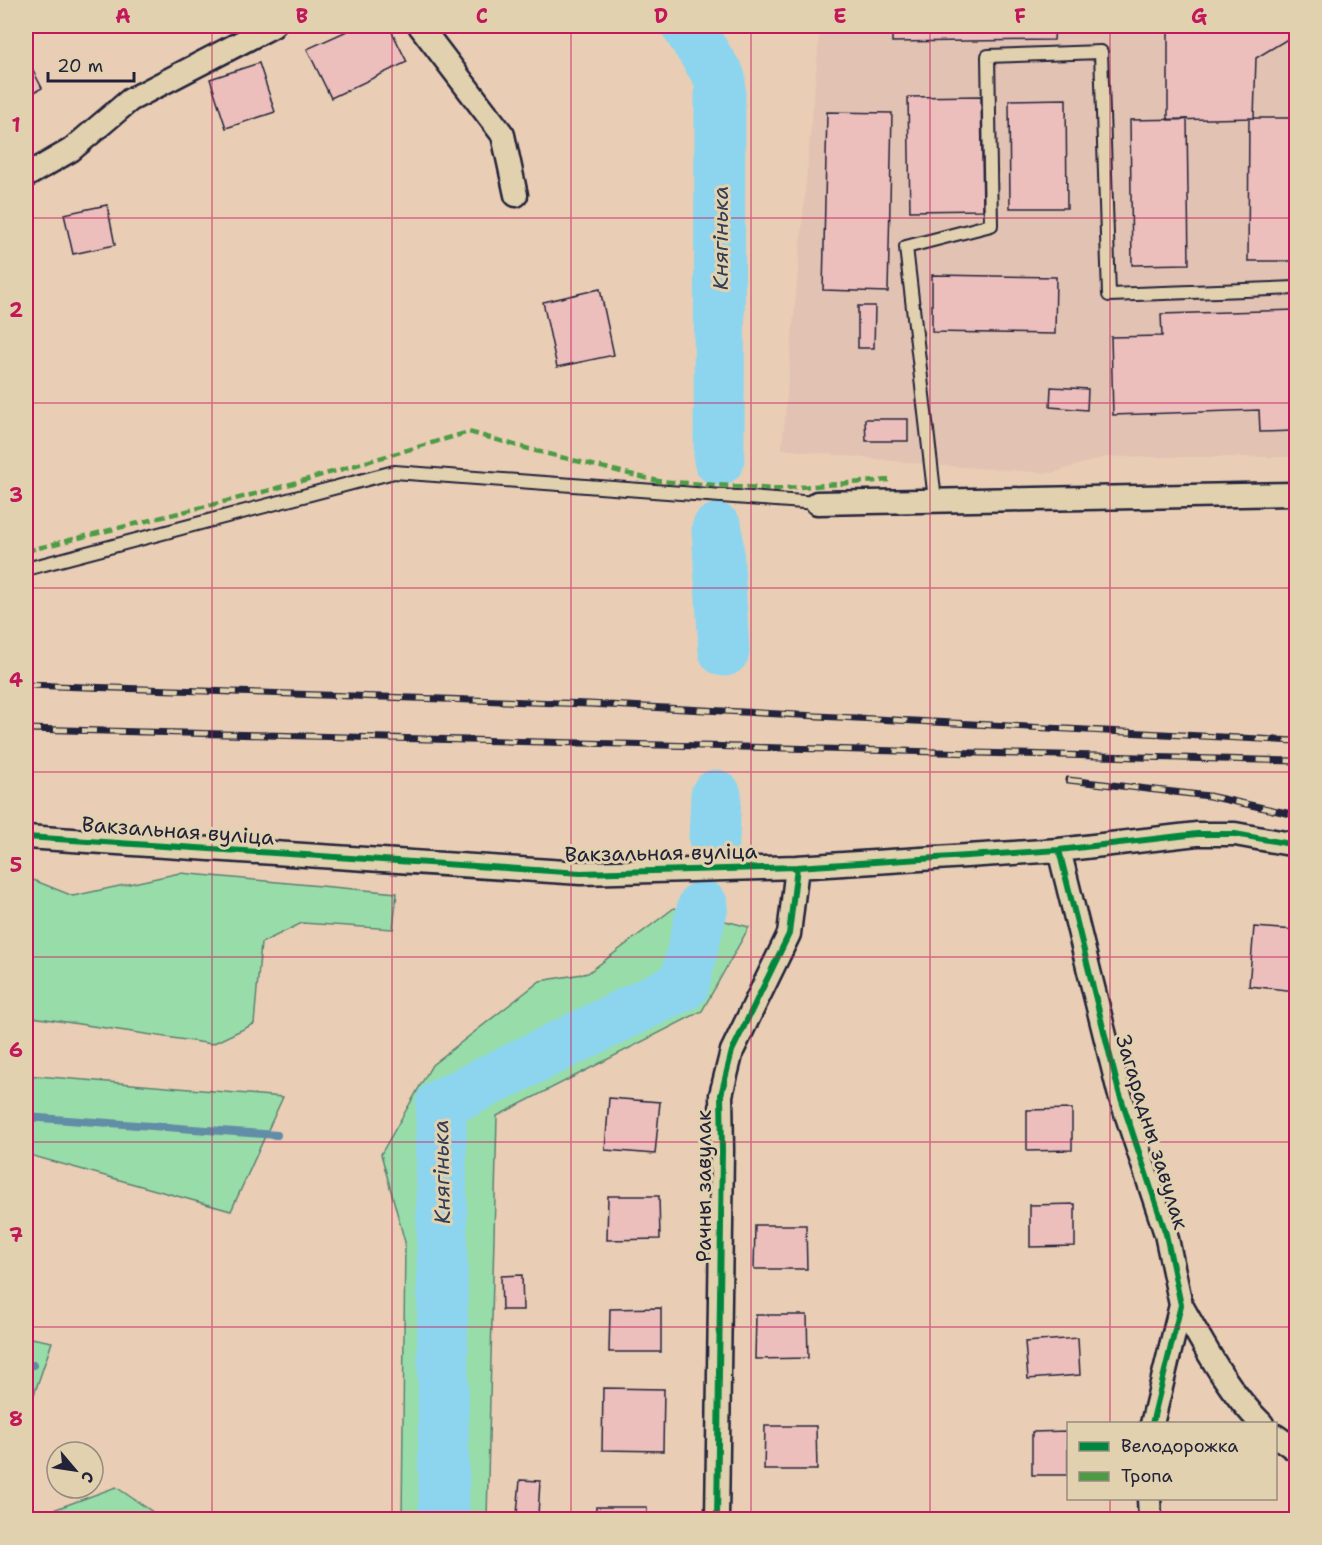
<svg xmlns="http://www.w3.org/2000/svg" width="1322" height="1545" viewBox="0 0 1322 1545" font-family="'Shantell Sans',sans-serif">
  <rect width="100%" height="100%" fill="#e9ceb5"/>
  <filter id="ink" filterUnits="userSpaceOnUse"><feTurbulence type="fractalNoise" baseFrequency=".0167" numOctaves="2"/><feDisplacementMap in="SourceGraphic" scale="12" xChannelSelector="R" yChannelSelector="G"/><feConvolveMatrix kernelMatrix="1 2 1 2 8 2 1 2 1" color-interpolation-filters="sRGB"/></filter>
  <g filter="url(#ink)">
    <path fill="#e2c2b2" d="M820 26H1296V457H1105L1052 473 931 465 782 449Z"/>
    <path fill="#98dda9" stroke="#5d8072" stroke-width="1.5" d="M180 873 397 893 393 929 302 923 261 943 254 1024 212 1044 26 1016V877L73 896Z
      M674 908 749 927 702 1011 497 1116 487 1519H402L405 1242 381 1154 432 1065 540 981 588 973Z
      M26 1075 283 1097 231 1211 26 1154Z
      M26 1337 52 1342 26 1418Z
      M116 1487 163 1519H31L34 1517Z"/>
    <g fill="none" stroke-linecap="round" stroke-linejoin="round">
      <path stroke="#628da6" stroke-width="8" d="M26 1117 277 1135
        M26 1366 33 1365"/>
      <path stroke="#8dd5ee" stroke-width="51" d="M687 26 720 78 719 460
        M717 529 724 651
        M714 839 716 795
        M444 1520 441 1104 684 985 703 906"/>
    </g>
    <path fill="#ecbebc" stroke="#22223b" stroke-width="1.5" d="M358 26H389L407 62 331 98 307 49Z
      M466 26H483L472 33Z
      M892 26H1055L1054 40 892 42Z
      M1168 26H1296V34L1256 58 1254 118 1168 120Z
      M26 57 42 88 26 97Z
      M259 63 275 112 226 128 210 79Z
      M981 96 983 210 910 211 908 97Z
      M1066 99 1067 208H1010L1009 100Z
      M827 112 892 113 888 292 823 290Z
      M1249 118H1296V261H1248Z
      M1187 119 1189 264 1132 265 1130 120Z
      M107 205 115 245 73 254 64 214Z
      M932 275 1056 277 1055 334 932 332Z
      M600 289 614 355 557 367 543 302Z
      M858 306H875L874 348H858Z
      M1296 310V457L1294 431 1260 432 1259 410 1113 415 1111 337 1162 336 1161 314Z
      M1051 387 1088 389 1087 410 1050 407Z
      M865 419H908V441H866Z
      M1254 927 1296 930V991L1249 986Z
      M609 1098 660 1102 655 1154 605 1150Z
      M1072 1109V1150L1027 1151V1110Z
      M608 1196H659L660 1239 607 1240Z
      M1075 1204V1246L1030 1247V1205Z
      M755 1225H806L807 1269H754Z
      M522 1275 523 1310H502L501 1276Z
      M661 1308V1352H609L610 1309Z
      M756 1315H807L808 1358 755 1359Z
      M1078 1338 1080 1375 1028 1379 1025 1342Z
      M603 1388 664 1389 663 1451 602 1450Z
      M765 1426H816L817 1470H764Z
      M1068 1431V1475H1032V1432Z
      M520 1480 540 1481 538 1515 517 1514Z
      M596 1507H647V1520H595Z"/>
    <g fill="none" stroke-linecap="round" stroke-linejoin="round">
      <defs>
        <path id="lane" d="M935 500 906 247 991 225 988 56 1101 52 1109 295 1296 288
          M26 569 394 472 817 503"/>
        <path id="street" d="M420 26 503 135 516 195
          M26 176 71 150 130 100 273 26
          M817 503 1296 494
          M26 837 581 873 797 867 1059 850 1197 834H1235L1296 845
          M1059 850 1119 1092 1166 1234 1181 1305 1152 1424
          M1181 1305C1205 1347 1227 1390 1262 1424
          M1276 1436 1296 1450
          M1149 1498 1150 1520
          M717 1520 722 1150 721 1095 732 1051 789 934 797 867"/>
      </defs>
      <use href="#lane" stroke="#22223b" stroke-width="16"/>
      <use href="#street" stroke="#22223b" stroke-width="27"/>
      <use href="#lane" stroke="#e2d1ae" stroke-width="12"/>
      <use href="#street" stroke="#e2d1ae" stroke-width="22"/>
      <defs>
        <path id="rail" d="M26 685 589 704 1296 741
          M26 729 1296 761
          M1068 780 1209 796 1296 815"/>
      </defs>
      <use href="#rail" stroke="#22223b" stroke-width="7"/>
      <use href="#rail" stroke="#e2d1ae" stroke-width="4.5" stroke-dasharray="14" stroke-linecap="butt"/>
      <path stroke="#4d9b45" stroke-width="4.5" stroke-dasharray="9 4.5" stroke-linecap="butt" d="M26 551 267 491 469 432 536 451 658 481 774 489 889 480"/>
      <defs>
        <path id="cycleway" d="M26 837 581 873 797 867 1059 850 1197 834H1235L1296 845
          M1059 850 1119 1092 1166 1234 1181 1305 1152 1424
          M717 1520 722 1150 721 1095 732 1051 789 934 797 867"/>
      </defs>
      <use href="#cycleway" stroke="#e2d1ae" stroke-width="10"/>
      <use href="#cycleway" stroke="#00873e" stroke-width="6"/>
    </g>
  </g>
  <path fill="none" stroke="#c2185b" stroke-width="1.5" stroke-opacity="0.55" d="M212 26V1520M392 26V1520M571 26V1520M751 26V1520M930 26V1520M1110 26V1424M26 218H1296M26 403H1296M26 588H1296M26 772H1296M26 957H1296M26 1142H1296M26 1327H1296M1110 1498V1520"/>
  <g text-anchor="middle" stroke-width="6" stroke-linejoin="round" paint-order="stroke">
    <g font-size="21" fill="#22223b" stroke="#e2d1ae">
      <text transform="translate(178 831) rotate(4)" y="7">Вакзальная вуліца</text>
      <text transform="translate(661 853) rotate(-1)" y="7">Вакзальная вуліца</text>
      <text transform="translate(1152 1132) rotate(73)" y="7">Загарадны завулак</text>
      <text transform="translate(704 1186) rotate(-90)" y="7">Рачны завулак</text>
    </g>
    <g font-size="22" font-style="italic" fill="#323d56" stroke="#e2d1ae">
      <text transform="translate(720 238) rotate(-90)" y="8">Княгінька</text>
      <text transform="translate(441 1172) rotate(-91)" y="8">Княгінька</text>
    </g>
  </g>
  <rect width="1322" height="1545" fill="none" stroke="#e2d1ae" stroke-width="66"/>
  <rect x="1067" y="1422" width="210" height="78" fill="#e2d1ae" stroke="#958b80" stroke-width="1.5"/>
  <rect x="1079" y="1442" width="30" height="9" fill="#00873e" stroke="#958b80" stroke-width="1.5"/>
  <text x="1121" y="1452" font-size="18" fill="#22223b">Велодорожка</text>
  <rect x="1079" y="1472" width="30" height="9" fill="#4d9b45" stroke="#958b80" stroke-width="1.5"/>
  <text x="1121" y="1482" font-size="18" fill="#22223b">Тропа</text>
  <g transform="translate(75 1470) rotate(119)"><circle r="28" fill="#e2d1ae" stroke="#958b80" stroke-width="1.5"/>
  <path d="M0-4.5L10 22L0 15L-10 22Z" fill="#22223b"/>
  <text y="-9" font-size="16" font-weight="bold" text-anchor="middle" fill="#22223b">С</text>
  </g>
  <path d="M48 72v9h86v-9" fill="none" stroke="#22223b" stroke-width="3"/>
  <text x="57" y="72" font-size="18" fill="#22223b" stroke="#e2d1ae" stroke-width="4.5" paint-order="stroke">20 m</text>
  <rect x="33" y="33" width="1256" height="1479" fill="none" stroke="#c2185b" stroke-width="2"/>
  <g font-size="20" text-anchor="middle" font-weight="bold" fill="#c2185b">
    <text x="123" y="23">A</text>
    <text x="302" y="23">B</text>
    <text x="482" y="23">C</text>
    <text x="661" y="23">D</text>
    <text x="840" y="23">E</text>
    <text x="1020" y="23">F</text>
    <text x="1199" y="23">G</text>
    <text x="16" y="132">1</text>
    <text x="16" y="317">2</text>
    <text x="16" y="502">3</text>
    <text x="16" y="687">4</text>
    <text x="16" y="872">5</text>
    <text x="16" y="1057">6</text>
    <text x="16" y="1242">7</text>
    <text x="16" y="1426">8</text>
  </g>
</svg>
